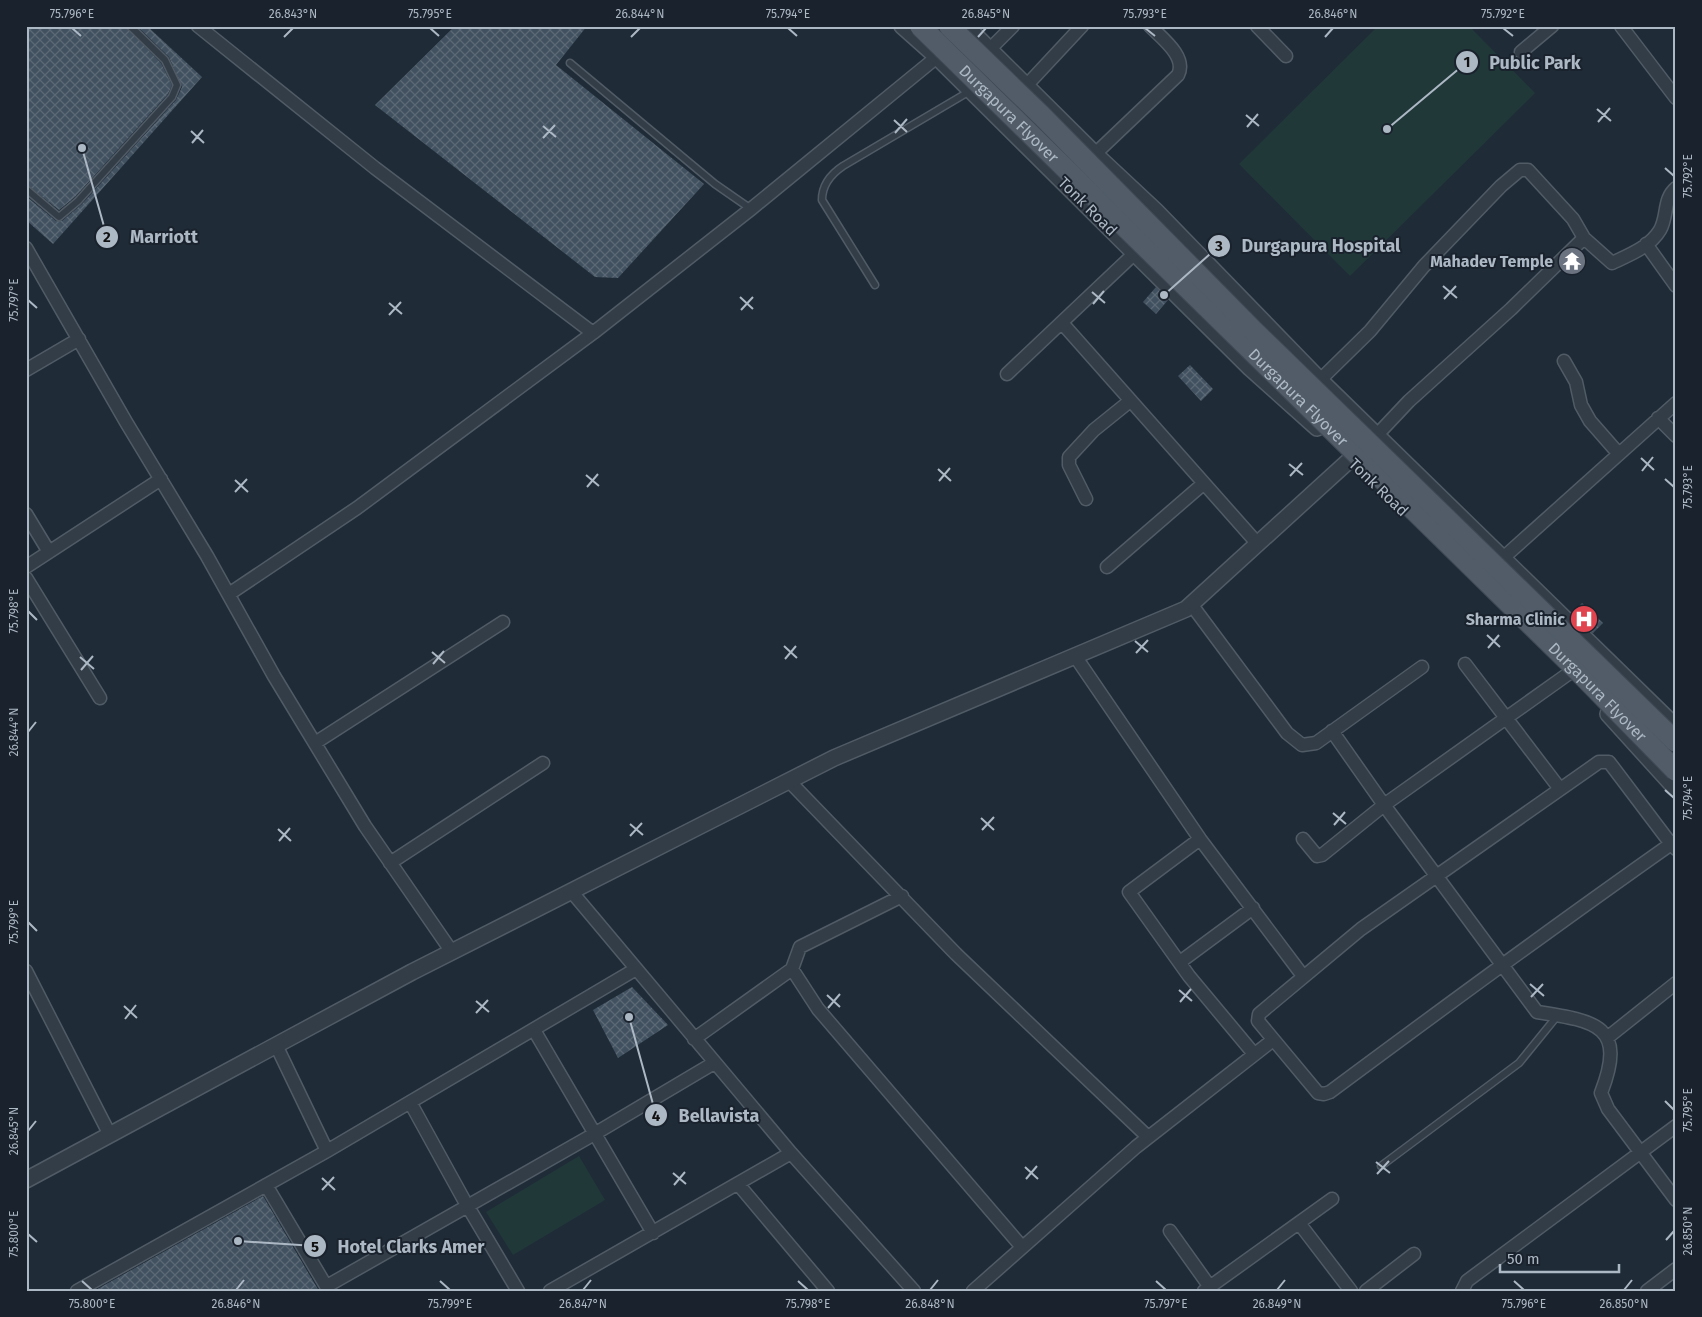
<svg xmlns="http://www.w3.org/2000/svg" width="1702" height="1317" viewBox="0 0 1702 1317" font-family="'Fira Sans',sans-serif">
  <defs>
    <pattern id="building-cross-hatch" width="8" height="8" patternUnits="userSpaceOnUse" patternTransform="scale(1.25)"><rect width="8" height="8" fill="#425160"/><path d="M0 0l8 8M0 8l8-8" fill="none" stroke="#5b6875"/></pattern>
  </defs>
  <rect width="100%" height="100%" fill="#1f2c38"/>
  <path fill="#213839" d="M1378 26H1469L1535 93 1350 276 1239 164Z
    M579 1156 605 1200 513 1255 486 1212Z"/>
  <path fill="url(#building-cross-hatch)" d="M26 26H125L161 63 172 85 168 94 75 197 59 210 26 184Z
    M137 26H147L202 77 53 244 26 220V196L56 221H62L82 204 176 100 182 87 169 57Z
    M455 26H587L556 65 704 184 618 278 595 277 375 105Z
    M1156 287 1168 300 1156 314 1143 302Z
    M1190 365 1213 389 1201 401 1178 376Z
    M1582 603 1603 623 1593 633 1572 613Z
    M632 987 668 1025 618 1058 593 1010Z
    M263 1196 319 1291H94Z"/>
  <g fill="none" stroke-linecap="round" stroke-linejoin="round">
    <defs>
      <path id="service" d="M570 63 715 184 751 209
        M26 189 59 217 78 201 172 97 177 85 165 60 130 26
        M875 285 822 200C822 184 831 174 843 166L970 91
        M1381 1166 1519 1063 1558 1015"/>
      <path id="minor" d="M198 26 375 168 593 333
        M1257 26 1286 56
        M1621 26 1676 98
        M990 49 1013 26
        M1521 52 1552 26
        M1026 86 1082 26
        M1095 154 1178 75C1187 57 1163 39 1150 26
        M1646 244 1676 286
        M26 248 126 422 207 556 274 676 365 826 452 952
        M1062 323 1257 543
        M1564 361 1576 382 1581 405 1590 421 1618 453
        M26 370 79 339
        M1007 374 1135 253
        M1320 380 1370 331 1424 266 1501 186 1520 170H1528L1573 219 1584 238
        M1658 418 1676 436
        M1376 436 1409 401 1511 309 1584 238 1612 263C1629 255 1650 247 1660 230 1668 216 1663 199 1676 188
        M1086 499 1069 465V457L1094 430 1130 401
        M26 514 49 552
        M1503 558 1676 403
        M26 567 161 479
        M1107 567 1203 484
        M26 578 100 698
        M229 594 357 508 593 333 751 209 943 52
        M1191 604 1287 733 1302 745 1316 743 1422 667
        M1075 656 1200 839 1303 976
        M1465 664 1560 789
        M1332 731 1384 805 1537 1012C1597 1021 1627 1026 1601 1093L1608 1109 1676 1200
        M315 743 503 622
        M789 781 956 954 1148 1137
        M1200 839 1129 892 1189 976 1254 1054
        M1303 839 1317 856 1322 855 1384 805 1568 674
        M1676 841 1671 844C1556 925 1443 1008 1330 1092L1324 1094 1318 1093 1258 1021 1259 1014 1361 929 1599 762H1609L1671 844 1676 849
        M390 863 543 763
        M571 891 791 1153 914 1291
        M902 896 800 947 792 969 818 1009 1022 1247
        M1180 962 1253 908
        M26 971 110 1135
        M534 1030 653 1233
        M1607 1038 1676 983
        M694 1039 792 969
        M276 1045 327 1151
        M410 1102 464 1200 518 1291
        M738 1184 828 1291
        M266 1185 329 1291
        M1299 1223 1351 1291
        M1170 1231 1210 1287
        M327 1286 596 1133 714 1063
        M77 1291 327 1151 636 969
        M550 1291 791 1153
        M973 1291 1136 1147 1273 1040
        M1204 1291 1332 1199
        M1366 1291 1414 1254
        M1462 1291 1467 1281 1676 1126
        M1647 1291 1676 1269"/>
      <path id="tertiary" d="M902 26 938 58 1250 368 1317 428
        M966 26 1095 154 1156 211 1320 380 1676 727
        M1608 714 1676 789
        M26 1180 412 972 834 758 1186 609 1376 436"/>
    </defs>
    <use href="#service" stroke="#505b66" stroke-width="9"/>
    <use href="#minor" stroke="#505b66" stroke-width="15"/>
    <use href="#tertiary" stroke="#505b66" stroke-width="18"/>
    <use href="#service" stroke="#333d48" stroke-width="6"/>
    <use href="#minor" stroke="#333d48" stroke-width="12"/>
    <use href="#tertiary" stroke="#333d48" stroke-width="15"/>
    <defs>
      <g id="primary-bridge">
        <path id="s1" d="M920 26 1579 672 1676 771"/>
        <path d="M949 26 1042 116 1253 330 1676 742"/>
      </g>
    </defs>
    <use href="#primary-bridge" stroke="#3f4955" stroke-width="22" stroke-linecap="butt"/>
    <use href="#primary-bridge" stroke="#515c68" stroke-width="20"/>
  </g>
  <path fill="none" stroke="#adb8c5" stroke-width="2" d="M72 28 81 36M430 28 439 36M788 28 797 36M1145 28 1155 36M1503 28 1513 36M284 37 293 28M631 37 640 28M978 37 986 28M1325 37 1333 28M1597 109 1611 121M1246 115 1259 126M894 120 907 132M1598 122 1610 108M543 126 556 137M1247 127 1258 114M191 131 204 143M895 133 907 119M543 138 555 125M192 143 203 130M1665 168 1674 176M1443 286 1457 298M1092 292 1105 303M740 297 753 309M1444 299 1456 286M28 300 37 308M389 303 402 314M1093 304 1104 291M741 310 753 297M389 315 401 302M1641 458 1654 470M1289 464 1303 475M938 469 951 481M1642 471 1653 457M586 475 599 486M1290 476 1302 463M1665 479 1674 487M235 480 248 492M939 481 950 468M587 487 598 474M235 492 247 479M28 611 37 620M1487 635 1500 647M1135 641 1148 652M784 646 797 658M1488 648 1499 635M432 652 445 663M1136 653 1148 640M80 657 94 669M785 659 796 646M433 664 444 651M81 670 93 656M28 732 36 722M1665 790 1674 798M1333 813 1346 824M981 818 994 830M630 824 643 835M1334 825 1345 812M278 829 291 841M982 830 994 817M630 836 642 823M279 841 290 828M28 922 37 931M1530 984 1544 996M1179 990 1192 1001M827 995 840 1007M1531 997 1543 984M476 1001 489 1012M1180 1002 1191 989M124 1006 137 1018M828 1008 840 994M476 1013 488 1000M125 1019 136 1005M1665 1101 1674 1110M28 1131 36 1121M1376 1162 1390 1173M1025 1167 1038 1179M673 1173 686 1184M1377 1174 1389 1161M322 1178 335 1190M1026 1179 1037 1166M674 1185 685 1172M322 1190 334 1177M28 1234 37 1242M1666 1240 1674 1231M82 1281 92 1290M440 1281 450 1290M798 1281 808 1290M1156 1281 1166 1290M1514 1281 1524 1290M236 1290 244 1280M583 1290 591 1280M930 1290 938 1280M1277 1290 1285 1280M1624 1290 1632 1280"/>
  <defs>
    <symbol id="temple-disc" viewBox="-11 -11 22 22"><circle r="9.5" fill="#6b7280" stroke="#19222d"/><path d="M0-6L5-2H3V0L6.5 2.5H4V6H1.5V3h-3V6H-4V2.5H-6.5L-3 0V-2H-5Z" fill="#fff"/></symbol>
    <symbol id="hospital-disc" viewBox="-11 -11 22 22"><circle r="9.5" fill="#e0444e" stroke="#19222d"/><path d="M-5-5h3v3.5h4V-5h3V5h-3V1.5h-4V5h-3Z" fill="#fff"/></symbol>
  </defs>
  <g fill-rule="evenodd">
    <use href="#temple-disc" x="1556" y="245" width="32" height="32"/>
    <use href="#hospital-disc" x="1568" y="603" width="32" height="32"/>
  </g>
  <g text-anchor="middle" stroke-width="4" stroke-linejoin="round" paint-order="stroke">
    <g font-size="16" fill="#adb8c5" stroke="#19222d">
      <text dy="6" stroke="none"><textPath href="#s1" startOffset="125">Durgapura Flyover</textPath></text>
      <text transform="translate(1088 206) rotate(45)" y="6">Tonk Road</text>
      <text dy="6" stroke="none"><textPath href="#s1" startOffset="530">Durgapura Flyover</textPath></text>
      <text transform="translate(1379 487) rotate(44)" y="6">Tonk Road</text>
      <text dy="6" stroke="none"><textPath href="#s1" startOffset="950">Durgapura Flyover</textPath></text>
    </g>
    <g font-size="16" font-weight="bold" fill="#adb8c5" stroke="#19222d" text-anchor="end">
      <text x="1553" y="267">Mahadev Temple</text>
      <text x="1565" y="625">Sharma Clinic</text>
    </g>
  </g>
  <path fill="none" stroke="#adb8c5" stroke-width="2" d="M1387 129L1467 62M82 148L107 237M1164 295L1219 246M629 1017L656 1115M238 1241L315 1246"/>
  <g fill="#adb8c5" stroke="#19222d" stroke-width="2">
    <circle cx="1387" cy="129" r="5"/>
    <circle cx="82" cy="148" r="5"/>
    <circle cx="1164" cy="295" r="5"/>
    <circle cx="629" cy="1017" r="5"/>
    <circle cx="238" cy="1241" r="5"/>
    <circle cx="1467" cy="62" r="12"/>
    <circle cx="107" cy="237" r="12"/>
    <circle cx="1219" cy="246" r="12"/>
    <circle cx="656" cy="1115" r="12"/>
    <circle cx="315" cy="1246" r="12"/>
  </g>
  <g font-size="15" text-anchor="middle" font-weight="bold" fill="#111">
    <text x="1467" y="67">1</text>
    <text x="107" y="242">2</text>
    <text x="1219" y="251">3</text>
    <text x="656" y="1121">4</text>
    <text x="315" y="1252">5</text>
  </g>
  <g font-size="18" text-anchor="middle" font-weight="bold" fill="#adb8c5" stroke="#19222d" stroke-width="4" stroke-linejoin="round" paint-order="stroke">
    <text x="1535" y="69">Public Park</text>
    <text x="164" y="243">Marriott</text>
    <text x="1321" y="252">Durgapura Hospital</text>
    <text x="719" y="1122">Bellavista</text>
    <text x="411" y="1253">Hotel Clarks Amer</text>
  </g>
  <rect width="1702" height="1317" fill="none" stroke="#19222d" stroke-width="55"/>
  <path d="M1500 1264v8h119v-8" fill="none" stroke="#adb8c5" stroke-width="2.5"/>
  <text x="1507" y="1264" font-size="15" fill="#adb8c5" stroke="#19222d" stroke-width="4" paint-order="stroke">50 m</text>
  <rect x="28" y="28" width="1646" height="1262" fill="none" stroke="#adb8c5" stroke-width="2"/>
  <g font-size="12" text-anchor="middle" fill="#adb8c5">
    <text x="72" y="18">75.796°E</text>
    <text x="293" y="18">26.843°N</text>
    <text x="430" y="18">75.795°E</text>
    <text x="640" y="18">26.844°N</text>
    <text x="788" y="18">75.794°E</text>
    <text x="986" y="18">26.845°N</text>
    <text x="1145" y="18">75.793°E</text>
    <text x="1333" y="18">26.846°N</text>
    <text x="1503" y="18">75.792°E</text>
    <text transform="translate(1688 176) rotate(-90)" y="4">75.792°E</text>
    <text transform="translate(14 300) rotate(-90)" y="4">75.797°E</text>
    <text transform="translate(1688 487) rotate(-90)" y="4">75.793°E</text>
    <text transform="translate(14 611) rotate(-90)" y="4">75.798°E</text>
    <text transform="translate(14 732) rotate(-90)" y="4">26.844°N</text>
    <text transform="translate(1688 798) rotate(-90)" y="4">75.794°E</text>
    <text transform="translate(14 922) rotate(-90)" y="4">75.799°E</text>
    <text transform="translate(1688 1110) rotate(-90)" y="4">75.795°E</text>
    <text transform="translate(14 1131) rotate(-90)" y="4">26.845°N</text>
    <text transform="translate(1688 1231) rotate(-90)" y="4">26.850°N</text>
    <text transform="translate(14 1234) rotate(-90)" y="4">75.800°E</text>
    <text x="92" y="1308">75.800°E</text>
    <text x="236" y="1308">26.846°N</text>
    <text x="450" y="1308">75.799°E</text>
    <text x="583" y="1308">26.847°N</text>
    <text x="808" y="1308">75.798°E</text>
    <text x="930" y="1308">26.848°N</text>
    <text x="1166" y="1308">75.797°E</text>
    <text x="1277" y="1308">26.849°N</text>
    <text x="1524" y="1308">75.796°E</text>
    <text x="1624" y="1308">26.850°N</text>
  </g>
</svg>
